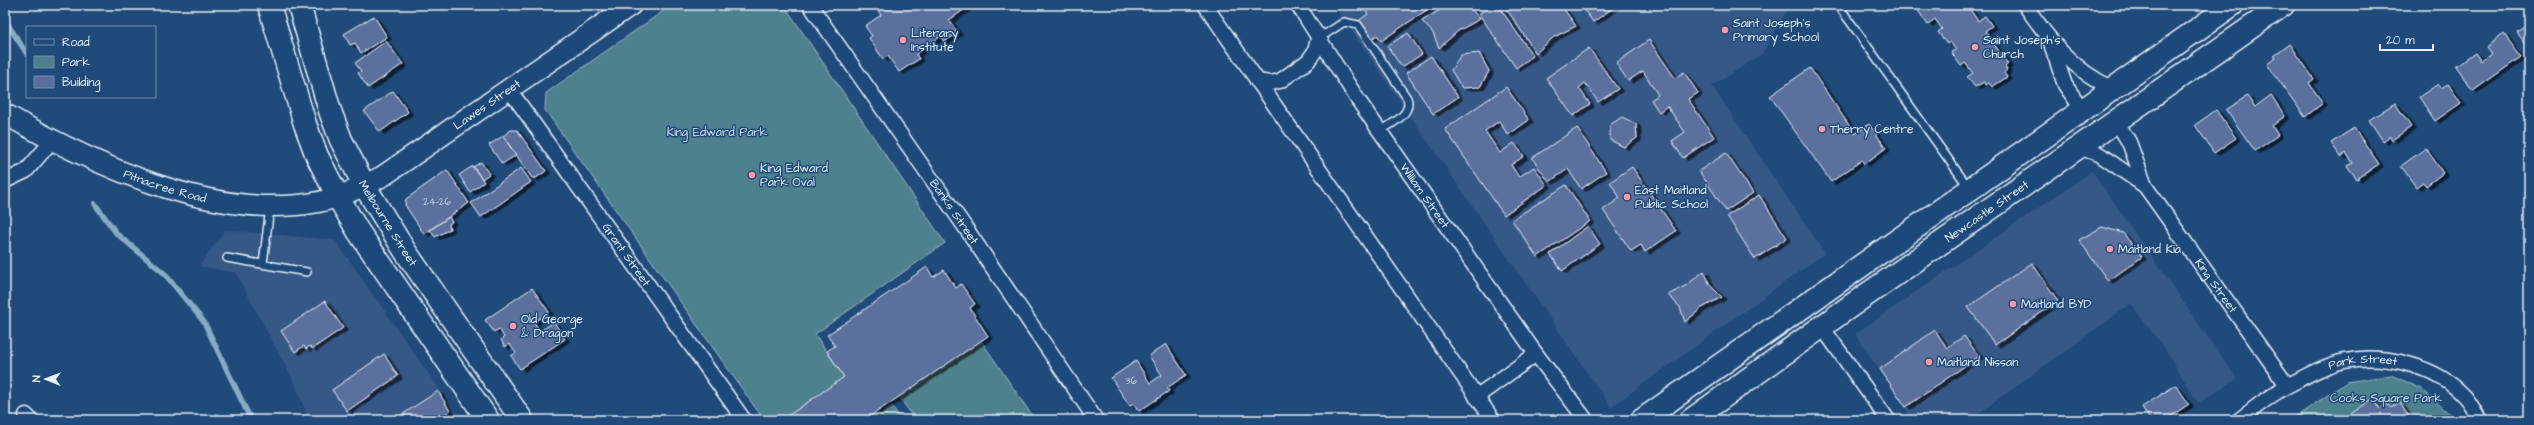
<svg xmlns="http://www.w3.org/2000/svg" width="2534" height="425" viewBox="0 0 2534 425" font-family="'Architects Daughter',sans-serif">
  <defs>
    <filter id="shadow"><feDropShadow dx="4.5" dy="2.5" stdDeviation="0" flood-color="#0009"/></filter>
  </defs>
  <rect width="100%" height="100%" fill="#1f4a7a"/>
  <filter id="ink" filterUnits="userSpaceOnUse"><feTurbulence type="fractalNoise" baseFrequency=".025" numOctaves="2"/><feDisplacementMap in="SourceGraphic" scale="8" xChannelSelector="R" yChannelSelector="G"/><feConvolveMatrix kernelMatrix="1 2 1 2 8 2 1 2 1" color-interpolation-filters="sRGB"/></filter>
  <g filter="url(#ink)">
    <path fill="#355887" d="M1347 5H1790L1762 54 1712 86 1825 253 1611 407 1338 11Z
      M2092 171 2237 379 2198 403 2165 349 2131 304 1969 420H1913L1855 334Z
      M225 230 335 240 461 420H309L295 384 236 273 199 266Z"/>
    <path fill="#4e818d" stroke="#9bb9c2" d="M672 5H784L945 243 815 334 845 379 785 420H764L545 110 546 93Z
      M982 342 1035 420H915L900 398Z
      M2391 375 2422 389 2456 420H2291L2347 382Z
      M892 406 902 420H872Z"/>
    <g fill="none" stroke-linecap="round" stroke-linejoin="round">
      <path stroke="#87abc5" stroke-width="5.5" d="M5 20 27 54
        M95 204 117 234 164 273 204 322 251 420"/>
    </g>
    <path fill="#5b6f9e" stroke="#e8f1f8" filter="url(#shadow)" d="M880 5H971L949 20 958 33 944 42 941 36 916 54 919 59 899 72 888 56 883 59 869 38 872 36 865 26 881 15 876 8Z
      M1365 5H1434L1381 41 1377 35 1370 40 1357 22 1368 14 1363 7Z
      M1448 5H1468L1480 19 1458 31 1439 48 1433 33 1422 21Z
      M1492 5H1498L1533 56 1516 68 1479 14Z
      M1504 5H1561L1576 26 1554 37 1536 53Z
      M1581 5H1616V6L1593 22Z
      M1923 5H1967L1978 21 1985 16 1992 26 1985 31 2008 64 2005 67 2007 70 2004 73 2007 77 1992 87 1989 83 1986 85 1984 82 1975 87 1967 77 1973 73 1965 63 1961 66 1951 52 1956 50 1950 42 1947 44 1938 32 1942 29 1935 19 1928 25 1917 9Z
      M374 16 387 37 361 53 355 43 350 45 344 34Z
      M2529 23V50L2517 32Z
      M1408 33 1422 54 1402 67 1387 46Z
      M2504 34 2521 57 2473 91 2456 67 2475 53 2481 61 2491 54 2486 47Z
      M1649 40 1675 78 1684 72 1698 93 1688 99 1714 137 1683 158 1672 141 1685 132 1667 106 1659 112 1651 100 1658 95 1643 71 1628 81 1616 63Z
      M386 41 403 64 368 88 358 73 361 71 355 63Z
      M2290 44 2314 79 2309 83 2323 103 2305 117 2267 64 2276 58 2274 56Z
      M1589 48 1618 89 1598 102 1585 83 1579 88 1590 104 1573 116 1546 78Z
      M1479 53 1489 71 1480 87 1462 88 1451 70 1461 55Z
      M1431 56 1458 97 1433 114 1406 73Z
      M1810 68 1855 134 1869 124 1886 148 1864 164 1862 160 1831 182 1770 96Z
      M2438 84 2441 88 2448 84 2461 103 2435 121 2419 97Z
      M1506 87 1529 120 1508 135 1499 121 1485 131 1500 153 1514 143 1524 156 1511 165 1519 177 1534 167 1547 185 1504 215 1445 129Z
      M393 91 408 112 380 132 364 111Z
      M2271 95 2285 116 2272 126 2278 135 2255 151 2226 110 2247 96 2255 107Z
      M2395 103 2411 127 2392 140 2390 136 2383 141 2369 120Z
      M2216 110 2236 138 2214 153 2195 125Z
      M1622 117 1636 124 1637 138 1624 147 1610 140V125Z
      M1577 128 1606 172 1581 189 1568 169 1549 182 1532 158Z
      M2354 128 2379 164 2357 179 2347 166 2353 163 2346 153 2341 157 2331 143Z
      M511 130H517L546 171 536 178H532L503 136Z
      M503 136 516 155 502 164 489 145Z
      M2426 148 2443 173 2426 186 2423 182 2416 187 2401 166Z
      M1726 153 1753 193 1726 211 1699 171Z
      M481 162 489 174 482 179 473 167Z
      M473 166 484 182 470 192 459 175Z
      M1632 167 1676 231 1645 252 1641 245 1631 251 1603 210 1620 198 1610 182Z
      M521 168 531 182 481 217 471 203Z
      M447 170 469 203 424 234 405 205 406 199Z
      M1566 185 1590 221 1537 257 1512 220Z
      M1759 195 1787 238 1755 259 1727 216Z
      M449 217 452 222 449 224 450 229 435 237 430 230Z
      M1588 226 1600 244 1562 271 1550 254Z
      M2102 227 2123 233 2142 257 2108 281 2079 240Z
      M2032 263 2058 301 1995 345 1968 307Z
      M927 267 933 277 944 270 956 288 961 284 975 304 970 308 988 336 865 420H782L844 377 827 351 835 346 827 335Z
      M1704 271 1710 285 1722 297 1702 308 1685 322 1680 307 1668 295 1687 285Z
      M532 288 549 312 534 322 540 331 554 322 565 339 520 369 511 356 516 353 509 344 505 347 501 340 504 337 499 329 494 332 485 320Z
      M325 301 343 328 312 349 310 346 306 349 304 346 295 352 281 331Z
      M1935 330 1947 348 1964 336 1979 356 1906 407 1880 369Z
      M1166 344 1186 375 1167 388 1169 391 1139 411 1133 403 1130 406 1111 378 1136 361 1150 383 1162 375 1149 356Z
      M384 354 398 376 347 411 332 390Z
      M2176 385 2189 404 2165 420H2150L2142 407Z
      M438 391 450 411 437 420H407L403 414Z
      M2374 398 2380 409 2387 404 2391 408 2400 402 2411 420H2342Z
      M403 414 407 420H395Z
      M2130 416 2133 420H2125Z"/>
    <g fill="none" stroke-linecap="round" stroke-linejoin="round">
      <defs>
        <path id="service" d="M1838 5 1969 188
          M1321 37 1344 22 1358 25 1407 98C1413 114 1391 124 1380 131
          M227 258 307 272
          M263 264 270 207"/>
        <g id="minor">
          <path id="s1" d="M810 5 965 227 1096 420"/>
          <path d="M1205 5 1493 420"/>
          <path id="s2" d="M1298 5 1358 100 1536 354 1586 420"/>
          <path d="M2025 5C2049 40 2072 70 2112 88"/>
          <path d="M2051 44 2065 85 2082 109"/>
          <path d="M1257 81 1270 83 1280 81 1308 61 1315 51 1319 35"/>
          <path id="s3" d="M509 89 744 420"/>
          <path id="s4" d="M2116 121 2129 142 2145 186 2287 385"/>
          <path d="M2078 147 2099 154 2145 186"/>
          <path d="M5 181 26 171 52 141"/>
          <path d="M1822 327 1888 420"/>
          <path d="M1476 397 1536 354"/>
          <path d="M26 415 31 420"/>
          <path id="s5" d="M2239 420C2255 408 2271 394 2289 385 2306 376 2325 365 2345 361 2385 353 2437 366 2465 397 2471 404 2475 413 2480 420"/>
        </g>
        <g id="secondary">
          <path id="s6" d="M5 114C92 164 211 220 313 203 338 199 361 187 383 176L631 5"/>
        </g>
        <g id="primary">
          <path d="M269 5 305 124 317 156 338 197 358 231 488 420"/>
          <path id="s7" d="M299 5 330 111 341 140 364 185 405 251 522 420"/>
        </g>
        <g id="trunk">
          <path d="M1642 420 2232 5"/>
          <path id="s8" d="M1691 420 1859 300 2283 5"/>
        </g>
      </defs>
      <use href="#service" stroke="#e8f1f8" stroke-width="10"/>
      <use href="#minor" stroke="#e8f1f8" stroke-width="17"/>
      <use href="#secondary" stroke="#e8f1f8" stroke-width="23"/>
      <use href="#primary" stroke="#e8f1f8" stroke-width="25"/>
      <use href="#trunk" stroke="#e8f1f8" stroke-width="25"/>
      <use href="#service" stroke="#1f4a7a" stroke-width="7"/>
      <use href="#minor" stroke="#1f4a7a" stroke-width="14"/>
      <use href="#secondary" stroke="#1f4a7a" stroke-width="20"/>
      <use href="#primary" stroke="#1f4a7a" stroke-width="22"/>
      <use href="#trunk" stroke="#1f4a7a" stroke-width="22"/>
    </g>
  </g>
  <g fill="#ff9aa2" stroke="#1f4a7a" stroke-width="1.5">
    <circle cx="1725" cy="30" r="4"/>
    <circle cx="903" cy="40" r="4"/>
    <circle cx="1975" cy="47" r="4"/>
    <circle cx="1822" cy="129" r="4"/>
    <circle cx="752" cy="175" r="4"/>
    <circle cx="1627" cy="197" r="4"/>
    <circle cx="2110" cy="249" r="4"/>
    <circle cx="2013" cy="304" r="4"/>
    <circle cx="513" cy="326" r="4"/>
    <circle cx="1929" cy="362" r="4"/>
  </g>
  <g text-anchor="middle" stroke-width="3" stroke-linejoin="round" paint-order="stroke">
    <g font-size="10" fill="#c5d0e2">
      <text x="437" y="205">24-26</text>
      <text x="1131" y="384">36</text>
    </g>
    <g font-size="12" fill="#e8f1f8" stroke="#1f4a7a" text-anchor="start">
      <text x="1733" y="27">Saint Joseph's<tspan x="1733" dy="14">Primary School</tspan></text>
      <text x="911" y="37">Literary<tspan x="911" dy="14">Institute</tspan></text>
      <text x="1983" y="44">Saint Joseph's<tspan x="1983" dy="14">Church</tspan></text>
      <text x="1830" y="133">Therry Centre</text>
      <text x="760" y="172">King Edward<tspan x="760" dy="14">Park Oval</tspan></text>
      <text x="1635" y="194">East Maitland<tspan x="1635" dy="14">Public School</tspan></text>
      <text x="2118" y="253">Maitland Kia</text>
      <text x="2021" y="308">Maitland BYD</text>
      <text x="521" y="323">Old George<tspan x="521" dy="14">&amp; Dragon</tspan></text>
      <text x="1937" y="366">Maitland Nissan</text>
    </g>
    <g font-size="12" fill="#e8f1f8" stroke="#1f4a7a">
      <text dy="4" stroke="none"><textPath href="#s6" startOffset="528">Lawes Street</textPath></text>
      <text dy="4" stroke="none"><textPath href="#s6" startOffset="176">Pitnacree Road</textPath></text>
      <text dy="4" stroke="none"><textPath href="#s2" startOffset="229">William Street</textPath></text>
      <text dy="4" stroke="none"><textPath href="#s8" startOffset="362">Newcastle Street</textPath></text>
      <text dy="4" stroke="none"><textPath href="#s1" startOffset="252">Banks Street</textPath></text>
      <text dy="4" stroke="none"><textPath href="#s7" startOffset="237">Melbourne Street</textPath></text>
      <text dy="4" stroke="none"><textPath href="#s3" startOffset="203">Grant Street</textPath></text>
      <text dy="4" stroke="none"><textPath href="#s4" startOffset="194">King Street</textPath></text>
      <text dy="4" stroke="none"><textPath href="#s5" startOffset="140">Park Street</textPath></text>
    </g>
    <g font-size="12" fill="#d1e0e8" stroke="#1f4a7a">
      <text x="717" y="136">King Edward Park</text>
      <text x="2386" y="402">Cooks Square Park</text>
    </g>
  </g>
  <rect width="2534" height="425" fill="none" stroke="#1f4a7a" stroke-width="20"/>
  <rect x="10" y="10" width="2514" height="405" fill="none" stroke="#e8f1f8" stroke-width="1.5" filter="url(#ink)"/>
  <rect x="26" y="26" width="130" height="72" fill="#1f4a7a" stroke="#6f8dac"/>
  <rect x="34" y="39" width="20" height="6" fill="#1f4a7a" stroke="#6f8dac"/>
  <text x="62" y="46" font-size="12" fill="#e8f1f8">Road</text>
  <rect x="34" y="56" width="20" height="12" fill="#4e818d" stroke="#6f8dac"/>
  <text x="62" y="66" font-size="12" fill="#e8f1f8">Park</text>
  <rect x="34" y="76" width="20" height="12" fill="#5b6f9e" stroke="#6f8dac"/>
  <text x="62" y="86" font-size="12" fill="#e8f1f8">Building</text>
  <g transform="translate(46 379) rotate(271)" stroke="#1f4a7a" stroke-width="3" paint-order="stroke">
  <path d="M0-3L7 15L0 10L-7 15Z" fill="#e8f1f8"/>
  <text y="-6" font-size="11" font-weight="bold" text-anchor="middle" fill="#e8f1f8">N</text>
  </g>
  <path d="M2380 44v6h53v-6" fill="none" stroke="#e8f1f8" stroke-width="2"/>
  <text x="2386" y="44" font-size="12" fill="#e8f1f8" stroke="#1f4a7a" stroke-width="3" paint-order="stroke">20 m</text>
</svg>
